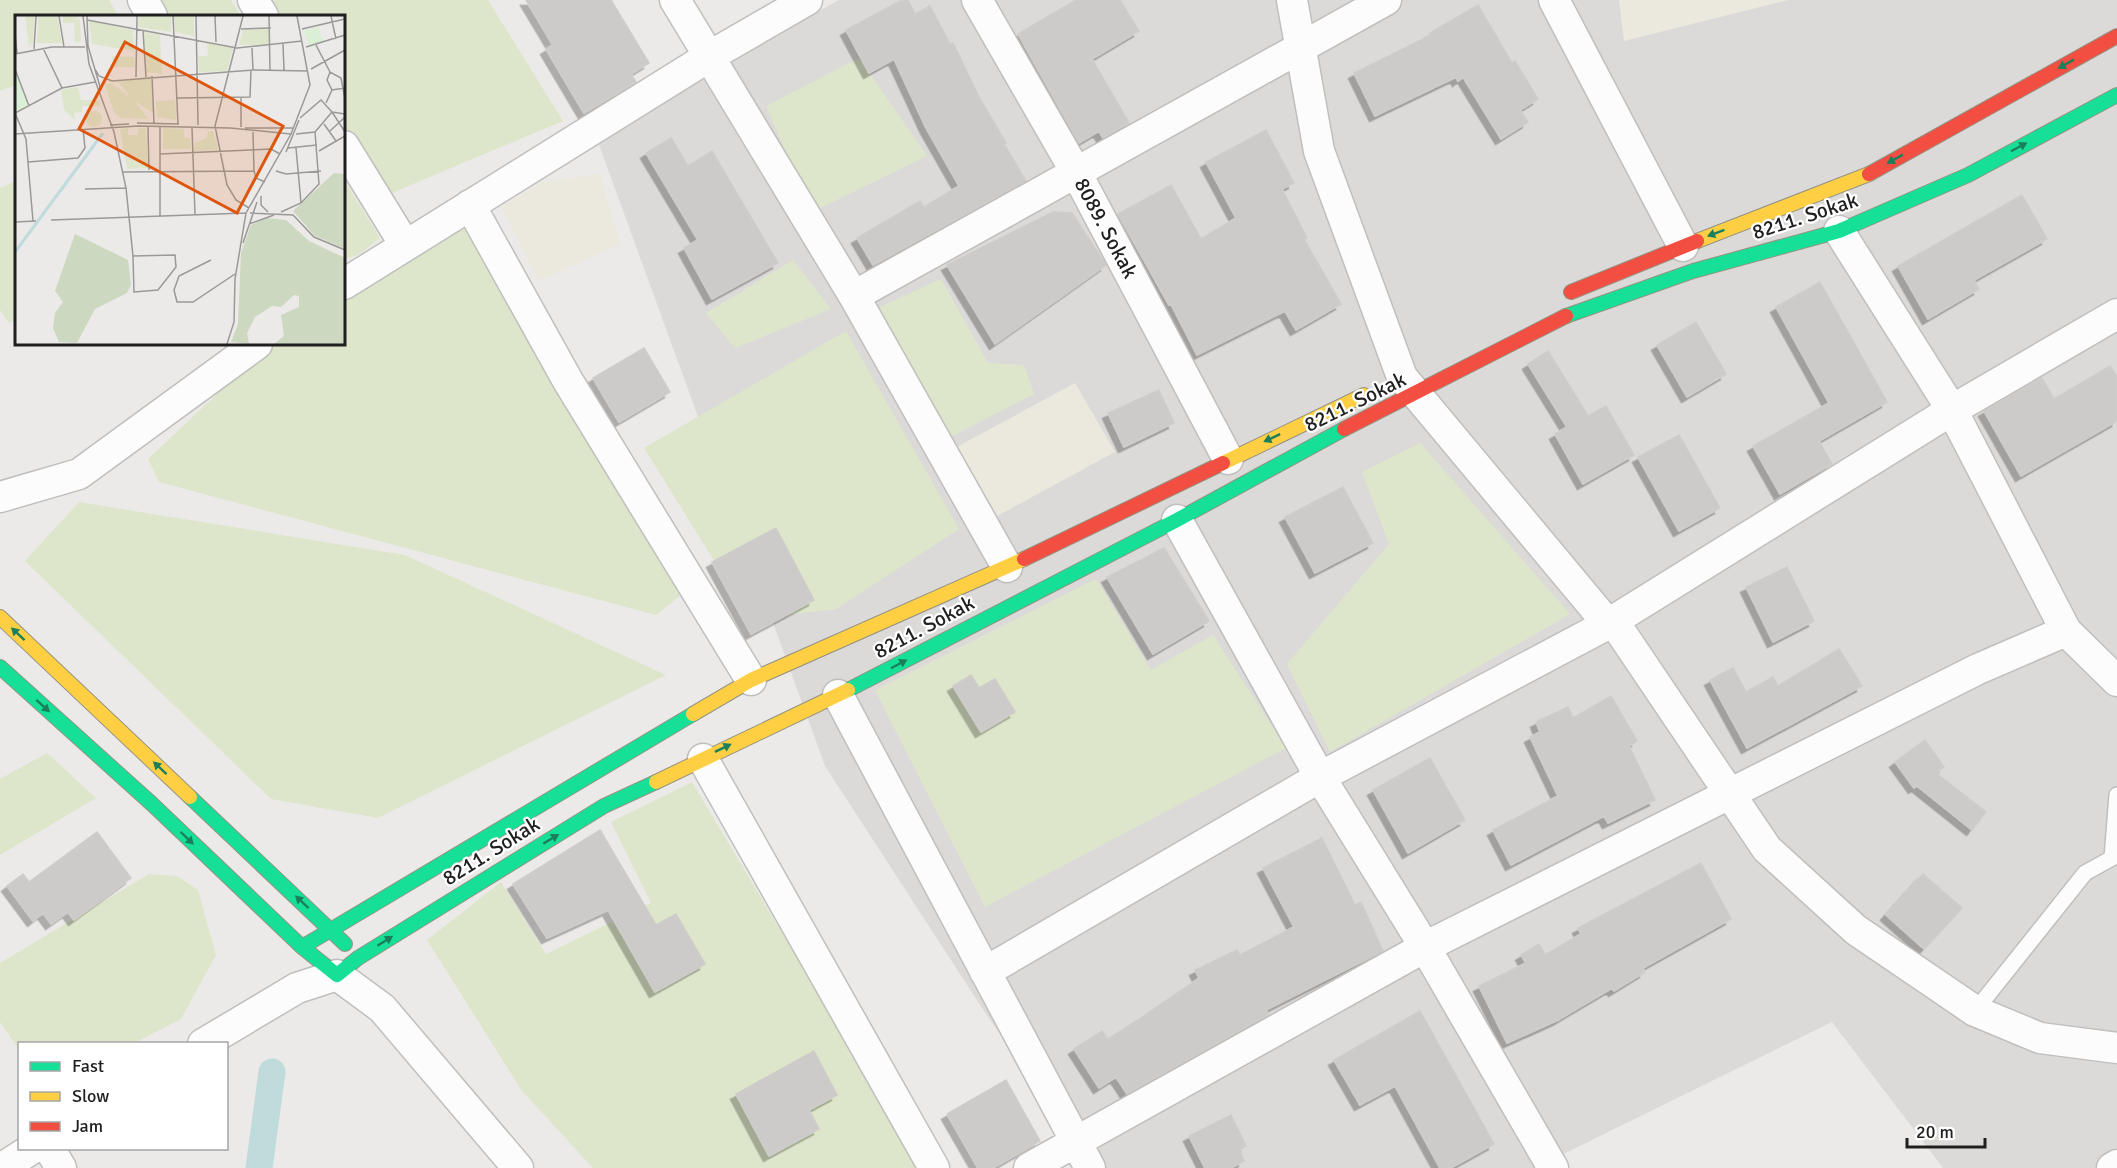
<svg xmlns="http://www.w3.org/2000/svg" width="2117" height="1168" viewBox="0 0 2117 1168" font-family="Signika,sans-serif">
  <defs>
    <filter id="shadow"><feDropShadow dx="-5.5" dy="5.5" stdDeviation="0" flood-color="#0004"/></filter>
  </defs>
  <rect width="100%" height="100%" fill="#eceae8"/>
  <path fill="#dcdad9" d="M839 0H2117V1168H1943L1832 1022 1535 1168H1092L984 1011 825 766 594 131Z"/>
  <path fill="#ebe9dd" d="M1619 0H1788L1624 41Z
    M600 174 620 244 539 281 501 207 542 182Z
    M1075 383 1115 452 997 516 955 448Z"/>
  <path fill="#dde6ca" d="M0 0H109L118 16H16V85L0 91Z
    M161 0H231L241 16H170Z
    M266 0H488L563 121 380 198 344 135V16H275Z
    M859 58 927 156 812 212 766 106Z
    M344 180 380 238 358 255 344 259Z
    M16 181V319L9 323 0 310V188Z
    M462 210 686 591 656 615 159 482 148 459 270 344H344V290Z
    M793 260 831 309 735 348 706 313Z
    M941 279 988 363 1024 365 1034 394 945 440 878 308Z
    M846 331 959 529 836 609 771 617 744 609 644 448Z
    M1420 443 1570 614 1330 752 1287 664 1389 544 1362 472Z
    M79 502 405 555 666 675 378 818 271 799 25 561Z
    M1096 579 1151 670 1213 635 1286 748 985 907 875 690Z
    M47 753 96 798 0 855V779Z
    M692 782 922 1168H593L522 1091 427 940 501 882 546 954 651 903 611 822Z
    M149 874 177 876 198 890 216 955 181 1019 134 1043 20 1044 19 1050 0 1022V963Z"/>
  <g fill="none" stroke-linecap="round" stroke-linejoin="round">
    <path stroke="#bfdbdc" stroke-width="27" d="M259 1168 272 1072"/>
  </g>
  <path fill="#cdcbc9" stroke="#cfccc9" stroke-width="1.5" filter="url(#shadow)" d="M526 0H611L649 63 631 74 636 82 584 113 546 49 553 45Z
    M902 0H908L915 14 930 6 950 44 953 43 979 97 1006 143 1004 144 1026 181 873 265 857 238 920 201 924 207 959 186 926 128 894 59 869 73 846 30Z
    M1076 0H1120L1139 31 1092 59 1129 123 1103 138 1099 131 1079 143 1018 34Z
    M1478 5 1512 63 1515 61 1538 99 1520 110 1528 122 1501 139 1463 77 1458 81 1456 77 1375 116 1354 73 1431 35 1430 33Z
    M1266 130 1294 183 1282 189 1307 238 1304 239 1341 304 1296 330 1285 311 1197 355 1171 304 1169 305 1118 214 1171 185 1201 239 1236 218 1206 162Z
    M671 138 688 166 712 151 778 263 712 299 684 248 698 240 646 153Z
    M2022 195 2047 239 1974 280 1979 289 1928 319 1898 266Z
    M1053 212 1072 213 1106 265 995 344 947 265Z
    M1820 282 1887 402 1819 441 1832 464 1780 494 1753 446 1829 403 1776 307Z
    M1696 322 1726 374 1687 397 1657 345Z
    M644 348 670 392 619 422 593 378Z
    M1548 351 1588 416 1606 406 1634 455 1583 484 1555 434 1567 427 1528 364Z
    M2110 366 2117 377V421L2021 476 1984 411 2042 378 2054 399Z
    M1159 390 1174 423 1124 447 1108 413Z
    M1679 435 1720 508 1679 531 1638 457Z
    M1343 487 1373 543 1315 573 1285 517Z
    M776 528 814 600 751 634 712 562Z
    M1164 548 1209 621 1153 654 1107 577Z
    M1787 567 1814 621 1773 642 1746 587Z
    M1839 649 1862 686 1747 748 1710 680 1733 668 1746 692 1773 677 1778 686Z
    M971 675 979 688 995 679 1015 712 981 732 953 686Z
    M1611 696 1637 741 1629 746 1655 800 1608 823 1604 816 1511 865 1493 830 1558 796 1530 737 1540 732 1536 722 1568 707 1573 718Z
    M1925 740 1944 767 1936 773 1986 812 1972 830 1917 786 1914 788 1895 762Z
    M1430 758 1465 820 1408 853 1373 790Z
    M600 830 656 925 676 914 705 964 655 992 608 910 547 938 513 884Z
    M97 832 131 878 74 920 68 912 51 924 43 913 33 921 7 886 23 874 29 882Z
    M1322 838 1355 905 1361 902 1383 951 1266 1010 1268 1015 1127 1094 1116 1077 1099 1088 1074 1049 1102 1031 1108 1039 1138 1020 1199 978 1195 970 1237 950 1240 955 1294 927 1263 868Z
    M1701 863 1731 919 1643 968 1645 972 1614 991 1612 988 1558 1020 1507 1043 1479 986 1526 963 1521 955 1539 944 1545 955 1581 934 1578 928Z
    M1923 874 1962 908 1924 949 1886 915Z
    M1420 1011 1494 1144 1451 1168H1440L1395 1086 1360 1105 1334 1060Z
    M814 1051 837 1095 809 1110 819 1129 769 1156 736 1094Z
    M1006 1080 1040 1141 993 1168H978L947 1114Z
    M1231 1115 1246 1146 1239 1150 1244 1161 1231 1168H1205L1189 1136Z"/>
  <g fill="none" stroke-linecap="round" stroke-linejoin="round">
    <defs>
      <path id="lane" d="M1975 1011 2085 873 2112 858 2117 795"/>
      <path id="street" d="M143 0 152 16
        M253 0 263 16
        M675 0 854 296 1007 567
        M977 0 1077 174 1228 459
        M1292 0 1319 151 1402 377 1608 624 1618 628 1767 849 1856 930 1975 1011 2040 1038 2117 1048
        M1554 0 1683 246
        M344 146 405 245
        M470 205 568 381 751 680
        M1839 231 1952 410 2066 631 2117 681
        M344 284 710 56 807 0
        M854 296 1386 0
        M0 497 79 474 257 344
        M1177 520 1320 777 1425 947 1553 1168
        M838 695 1090 1168
        M703 759 934 1168
        M985 972 1320 777 1608 624 1952 410 2117 314
        M203 1044 297 988 337 975 382 1008 518 1168
        M49 1148 61 1168
        M2 1168 33 1148
        M1029 1168 1425 947 1978 669 2066 631
        M2112 1168 2117 1165"/>
      <path id="fast" d="M1566 316 1693 271 1839 231 1968 175 2117 95
        M0 667 152 804 302 947 337 975 358 958 604 806 656 782
        M848 690 1177 520 1344 429
        M190 797 345 944
        M302 947 693 714"/>
      <path id="slow" d="M1697 241 1869 174
        M1223 463 1364 395
        M0 617 190 797
        M693 714 751 680 1024 559
        M656 782 848 690"/>
      <path id="jam" d="M1869 174 2117 36
        M1571 292 1697 241
        M1344 429 1566 316
        M1024 559 1223 463"/>
    </defs>
    <use href="#lane" stroke="#c0bfbe" stroke-width="18"/>
    <use href="#street" stroke="#c0bfbe" stroke-width="33"/>
    <use href="#fast" stroke="#959382" stroke-width="16"/>
    <use href="#slow" stroke="#959382" stroke-width="16"/>
    <use href="#jam" stroke="#959382" stroke-width="16"/>
    <use href="#lane" stroke="#fcfcfc" stroke-width="15"/>
    <use href="#street" stroke="#fcfcfc" stroke-width="30"/>
    <use href="#fast" stroke="#16e098" stroke-width="14"/>
    <use href="#slow" stroke="#ffcf43" stroke-width="14"/>
    <use href="#jam" stroke="#f24e42" stroke-width="14"/>
  </g>
  <defs><path id="oneway-solid" d="M-6-.8H1V-3.2L6.5 0L1 3.2V.8H-6Z" transform="scale(1.5)"/></defs>
  <g fill="#1a805c">
    <use href="#oneway-solid" transform="translate(2066 64) rotate(151)"/>
    <use href="#oneway-solid" transform="translate(2019 147) rotate(-28)"/>
    <use href="#oneway-solid" transform="translate(1895 159) rotate(151)"/>
    <use href="#oneway-solid" transform="translate(1716 233) rotate(159)"/>
    <use href="#oneway-solid" transform="translate(1272 438) rotate(155)"/>
    <use href="#oneway-solid" transform="translate(18 634) rotate(-137)"/>
    <use href="#oneway-solid" transform="translate(899 664) rotate(-28)"/>
    <use href="#oneway-solid" transform="translate(43 706) rotate(42)"/>
    <use href="#oneway-solid" transform="translate(723 748) rotate(-26)"/>
    <use href="#oneway-solid" transform="translate(160 768) rotate(-137)"/>
    <use href="#oneway-solid" transform="translate(187 838) rotate(44)"/>
    <use href="#oneway-solid" transform="translate(551 839) rotate(-31)"/>
    <use href="#oneway-solid" transform="translate(302 902) rotate(-137)"/>
    <use href="#oneway-solid" transform="translate(385 941) rotate(-32)"/>
  </g>
  <g text-anchor="middle" stroke-width="4.5" stroke-linejoin="round" paint-order="stroke">
    <g font-size="21" fill="#1f1f1f" stroke="#fff">
      <text transform="translate(1805 216) rotate(-18)" y="7">8211. Sokak</text>
      <text transform="translate(1106 228) rotate(62)" y="7">8089. Sokak</text>
      <text transform="translate(1355 402) rotate(-26)" y="7">8211. Sokak</text>
      <text transform="translate(924 627) rotate(-28)" y="7">8211. Sokak</text>
      <text transform="translate(491 851) rotate(-32)" y="7">8211. Sokak</text>
    </g>
  </g>
  <g transform="translate(15 15)">
    <rect width="330" height="330" fill="#eceae8"/>
    <path d="M10 1H19L18 28 14 31ZM23 1H42L47 28H22ZM48 1H65L59 5 65 4 66 26 60 28 59 8H48ZM124 1H156V17L123 12ZM159 1H179V21L160 17ZM74 6 118 15 119 36 77 29ZM254 14 255 30H224L228 15ZM129 17 145 20 147 59 131 57ZM192 28 218 33 212 56 184 57 183 41H193ZM97 41 119 42 120 52H98ZM136 61 138 98 120 86 133 104 106 103 99 97 90 70 96 68 116 83 103 67ZM63 72 66 85H84L86 91H67V97L59 98 60 105 49 95 46 75ZM160 85 161 105 142 102 141 86ZM71 104a8 8 0 1 1 16 0a8 8 0 1 1-16 0ZM113 113V120H123V113H131L133 153 112 154 105 114ZM148 113 169 114V123H175L176 134H148ZM193 116H198L203 135 179 136 180 128 192 123Z" fill="#dde6ca"/>
    <path d="M319 158 330 159V234L299 220 278 196ZM251 203 271 205 294 226 330 243V329H259L269 321 266 300 284 292V281L279 280 266 292 257 291 240 302 232 318 234 329 216 327 223 309 226 238 236 210ZM60 219 113 245 116 270 112 278 80 294 62 328 44 327 38 313 40 298 48 287 40 276Z" fill="#ccd8c0"/>
    <path d="M304 12 308 27 293 31 289 15ZM0 56 13 90 2 96 0 92Z" fill="#daefd6"/>
    <path fill="none" stroke="#bfdbdc" stroke-width="3" d="M0 237 88 118"/>
    <path fill="none" stroke="#9a9998" stroke-width="1.5" d="M44 1 49 32M68 1 74 49 99 117 111 173 118 241 160 240 161 252 143 275 119 277 118 241M72 1 73 31 86 75M158 1 163 109M181 1 183 110M200 1 201 27M228 1 200 111 212 170 221 185 234 193M254 1 255 55M316 1 321 24M72 5 222 33 287 26M226 14 256 13M287 14 330 4M128 16 131 62M0 18 2 38M268 29 269 55M301 30 315 57M291 32 330 20M28 33 47 73M237 33 238 55M19 34 21 1M0 39 37 32H70M0 54 14 91M80 54 84 61 97 66 238 55 293 56M296 54 330 35M137 61 139 108M121 62 122 1M317 75 312 65 315 57 326 63 330 84M162 83 235 82 236 55M311 88 317 75 330 73M330 99 317 97 330 117M122 108 164 109M309 109 321 126M95 110 114 109M133 112 134 155M145 112V201M226 112V82M177 113 180 199M230 113H278M315 116 330 102M238 117 239 156 241 163 250 167M0 119 123 111 215 113 276 119M281 119 300 117 317 97 306 85 285 103M273 133 302 130M281 133 286 188M304 136 330 121M271 137 284 105M145 139 256 134 265 139M13 147 63 143 70 133 68 114M261 156 271 159 306 156M108 157 239 156M70 174 111 173M246 181V190L253 197M266 197 286 188 304 169 300 117M235 198 278 200 299 222 330 235M36 205 231 198M18 206 11 124 0 98 47 73 80 67M0 207 21 206M234 209 259 200M228 228 242 187M196 245 164 261 159 275 162 287H178L220 259M212 329 219 307 220 264 231 198 276 119 295 70 282 1"/>
    <path fill="#de560d" fill-opacity="0.15" stroke="#de560d" stroke-width="3" d="M110 27 268 111 222 198 64 114Z"/>
    <rect width="330" height="330" fill="none" stroke="#1f1f1f" stroke-width="3"/>
  </g>
  <rect x="18" y="1042" width="210" height="108" fill="#ffffff" stroke="#a5a5a5" stroke-width="1.5"/>
  <rect x="30" y="1062" width="30" height="9" fill="#16e098" stroke="#a5a5a5" stroke-width="1.5"/>
  <text x="72" y="1072" font-size="18" fill="#1f1f1f">Fast</text>
  <rect x="30" y="1092" width="30" height="9" fill="#ffcf43" stroke="#a5a5a5" stroke-width="1.5"/>
  <text x="72" y="1102" font-size="18" fill="#1f1f1f">Slow</text>
  <rect x="30" y="1122" width="30" height="9" fill="#f24e42" stroke="#a5a5a5" stroke-width="1.5"/>
  <text x="72" y="1132" font-size="18" fill="#1f1f1f">Jam</text>
  <path d="M1907 1138v9h78v-9" fill="none" stroke="#1f1f1f" stroke-width="3"/>
  <text x="1916" y="1138" font-size="18" fill="#1f1f1f" stroke="#ffffff" stroke-width="4.5" paint-order="stroke">20 m</text>
</svg>
